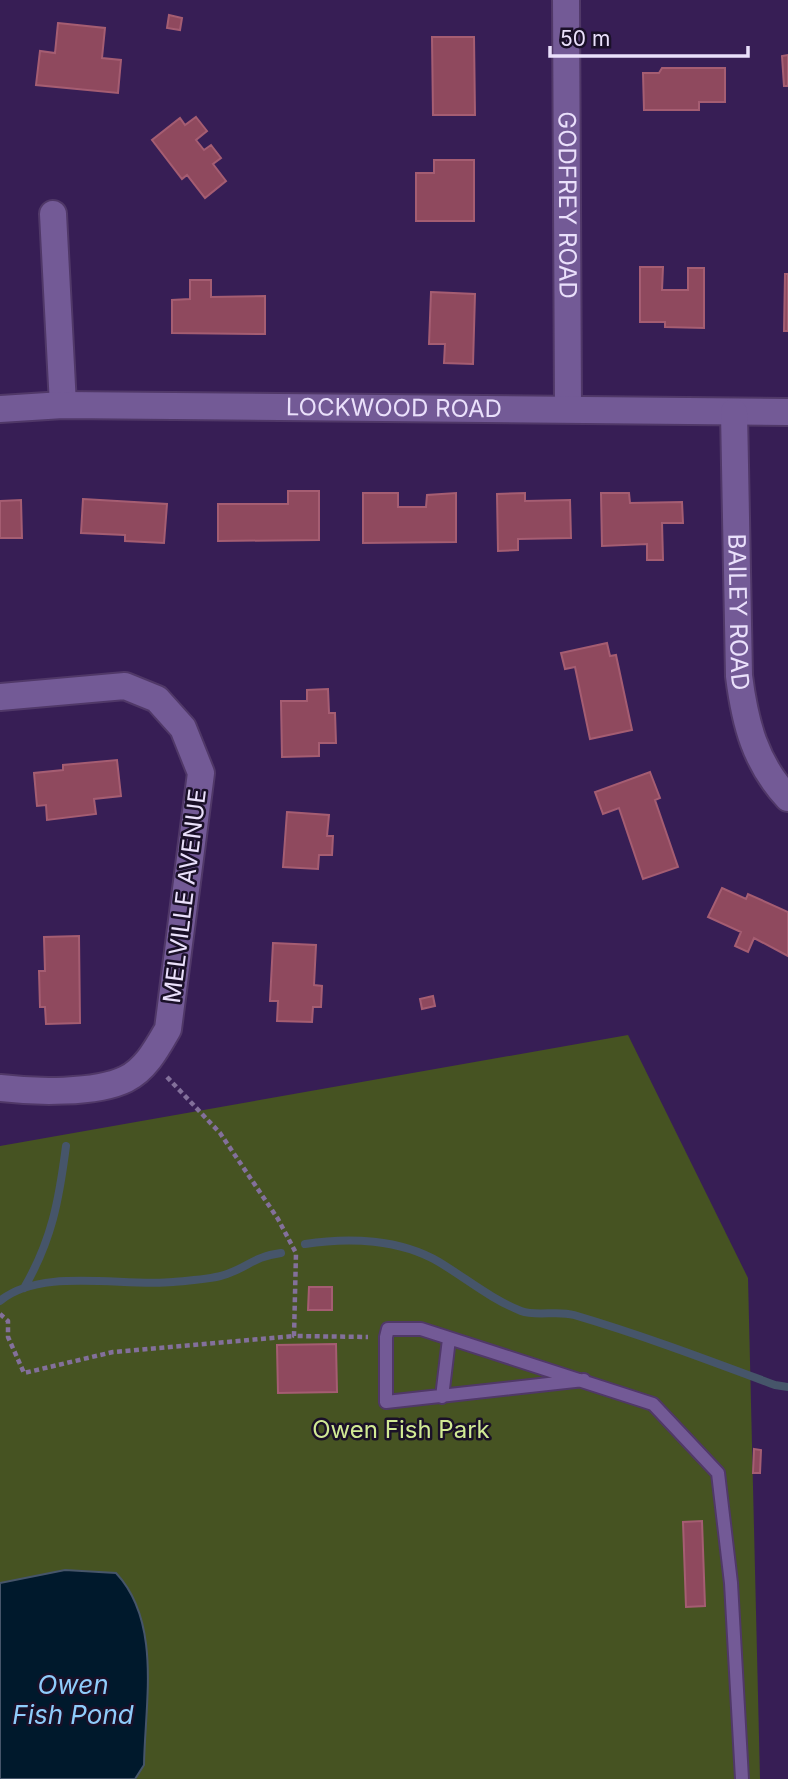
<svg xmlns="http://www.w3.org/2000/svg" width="788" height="1779" viewBox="0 0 788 1779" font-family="Inter,sans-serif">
  <rect width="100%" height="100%" fill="#371e55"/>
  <path fill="#465322" d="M628 1035 748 1278 760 1779H0V1146Z"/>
  <path fill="#00192c" stroke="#46556a" stroke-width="2" d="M65 1570 116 1573C162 1622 145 1703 144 1765L135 1779H0V1583Z"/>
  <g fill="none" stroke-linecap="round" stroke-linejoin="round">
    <path stroke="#46556a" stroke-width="8" d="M305 1244C349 1237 400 1239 439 1262 467 1279 491 1299 521 1311 537 1317 557 1310 574 1315 642 1335 708 1360 775 1385L788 1387
      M24 1288C52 1240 59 1200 66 1146
      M0 1301C40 1267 123 1287 173 1282 190 1280 211 1280 227 1274 250 1266 253 1257 281 1253"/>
  </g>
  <path fill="#8f495e" stroke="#a55d72" stroke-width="2" d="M169 15 182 18 180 30 167 28Z
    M58 23 105 28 102 58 121 60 118 93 36 85 40 51 55 53Z
    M432 37H474L475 115H433Z
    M788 55V86H784L782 56Z
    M662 68H725V102H699V110H644L643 73H659Z
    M196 117 207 131 196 140 204 150 211 145 221 158 213 164 226 181 205 198 187 175 182 179 152 140 180 118 185 125Z
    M434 160H474V221H416V173H434Z
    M640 267H663L662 290H688V268H704V328L665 327V322H640Z
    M785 274H788V331H784Z
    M190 280H211V297L265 296V334L172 333V300L190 299Z
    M431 292 475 294 473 364 444 363 445 344H429Z
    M288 491H319V540L218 541V504H288Z
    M363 493H398V507H426L427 495 456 493V542L363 543Z
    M525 493V501L570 500 571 538 518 539V550L498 551 497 494Z
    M601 493H629L630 503 682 502 683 523H662L663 560H647V544L602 546Z
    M83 499 167 504 164 543 125 541V535L81 533Z
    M21 500 22 538H0V501Z
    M607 643 610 656 616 655 632 730 590 739 575 667 565 669 561 653Z
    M328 689 329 713H335L336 743H319V756L282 757 281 701H307V690Z
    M117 760 121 796 94 799 96 814 47 820 46 805 37 806 34 773 63 770V765Z
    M650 772 660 798 655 800 678 867 643 879 619 808 603 814 595 792Z
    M287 812 329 815 327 836H333L332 855H319L318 869 283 867Z
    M722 888 746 899 748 894 788 912V956L754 938 748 952 735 946 741 932 708 917Z
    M79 936 80 1023 46 1024 45 1007H40L39 971H45L44 937Z
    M273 943 316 945 314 985 322 986 321 1007H313L312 1022 277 1021 278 1001H270Z
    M433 996 435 1006 422 1009 420 999Z
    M309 1287H332V1310H308Z
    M336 1344 337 1392 278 1393 277 1345Z
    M754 1449 761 1450 760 1473H753Z
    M702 1521 705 1606 686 1607 683 1522Z"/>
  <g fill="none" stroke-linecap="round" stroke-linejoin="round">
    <defs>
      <path id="lane" d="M584 1380 386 1402V1337L388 1329H421L653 1404 718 1473 731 1583 742 1779
        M442 1397 449 1339"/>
      <g id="street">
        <path id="s1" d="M566 0 568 408"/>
        <path d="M53 214 63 405"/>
        <path id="s2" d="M0 409 63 405 788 412"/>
        <path id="s3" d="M734 412 739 676C745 723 755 763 788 798"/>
        <path d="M0 697 125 686 157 699 183 728 201 773 168 1029C157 1048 146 1069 126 1079 96 1094 33 1092 0 1088"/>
      </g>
    </defs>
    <use href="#lane" stroke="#503868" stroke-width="16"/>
    <use href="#street" stroke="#503868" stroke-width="30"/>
    <path stroke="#83709b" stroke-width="4.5" stroke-dasharray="5 3.5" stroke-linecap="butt" d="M167 1077 220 1133 278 1219 296 1253 294 1336 368 1337
      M0 1314 8 1321V1337L24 1373 113 1352 294 1336"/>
    <use href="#lane" stroke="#735a96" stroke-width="12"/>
    <use href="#street" stroke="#735a96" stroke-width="26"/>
  </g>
  <g text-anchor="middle" stroke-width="5" stroke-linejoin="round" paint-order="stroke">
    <g font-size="24" fill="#eae0fb" stroke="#1a1028">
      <text dy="8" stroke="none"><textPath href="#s1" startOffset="205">GODFREY ROAD</textPath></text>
      <text dy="8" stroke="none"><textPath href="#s2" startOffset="394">LOCKWOOD ROAD</textPath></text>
      <text dy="8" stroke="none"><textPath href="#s3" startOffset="200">BAILEY ROAD</textPath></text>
      <text transform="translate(185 896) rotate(-83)" y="8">MELVILLE AVENUE</text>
    </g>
    <g font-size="24" fill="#d1ea94" stroke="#1a1028">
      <text x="401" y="1438">Owen Fish Park</text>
    </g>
    <g font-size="26" font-style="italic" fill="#8fccfb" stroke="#1a1028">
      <text x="73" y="1694">Owen<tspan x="73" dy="30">Fish Pond</tspan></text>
    </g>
  </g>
  <path d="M550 46v10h198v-10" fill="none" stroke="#eae0fb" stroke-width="3.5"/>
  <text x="560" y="46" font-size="21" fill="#eae0fb" stroke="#1a1028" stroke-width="5" paint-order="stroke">50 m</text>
</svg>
